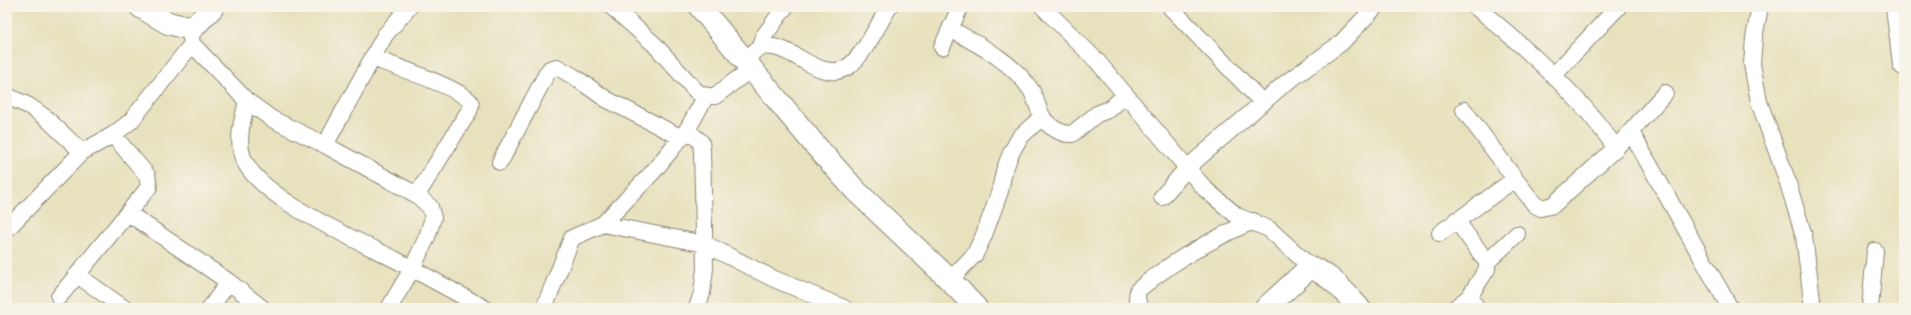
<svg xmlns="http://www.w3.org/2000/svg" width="1911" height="315" viewBox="0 0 1911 315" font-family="'Shantell Sans',sans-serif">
  <rect width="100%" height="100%" fill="#f7f3e8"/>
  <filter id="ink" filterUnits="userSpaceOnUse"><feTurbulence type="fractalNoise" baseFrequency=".025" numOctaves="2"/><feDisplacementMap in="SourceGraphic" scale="8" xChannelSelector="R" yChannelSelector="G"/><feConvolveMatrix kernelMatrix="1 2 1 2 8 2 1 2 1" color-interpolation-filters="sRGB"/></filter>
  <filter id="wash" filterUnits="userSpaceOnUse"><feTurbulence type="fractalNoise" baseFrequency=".012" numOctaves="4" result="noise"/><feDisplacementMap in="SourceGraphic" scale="16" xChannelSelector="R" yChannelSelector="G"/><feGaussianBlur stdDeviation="0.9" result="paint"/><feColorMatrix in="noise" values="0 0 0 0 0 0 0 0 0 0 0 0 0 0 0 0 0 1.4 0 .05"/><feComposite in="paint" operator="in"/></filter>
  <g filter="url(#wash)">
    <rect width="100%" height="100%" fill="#e7e1bd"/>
  </g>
  <g filter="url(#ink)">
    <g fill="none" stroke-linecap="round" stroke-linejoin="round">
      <defs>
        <path id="street" d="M612 7 654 44 697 92 706 96H715L751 69
          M1043 7 1097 61 1205 189 1237 216 1269 229 1312 268
          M1170 7 1263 103
          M1476 7C1513 37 1549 69 1582 105 1594 118 1605 133 1616 148
          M1760 7 1754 38 1752 64 1759 102 1787 180 1804 236 1813 308
          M192 29 191 38 192 44 247 101 272 119 325 145 417 195 430 207 433 218 427 237 412 269 389 308
          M950 29C979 45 1012 61 1031 90 1036 98 1037 107 1042 116 1046 125 1061 135 1072 134L1097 114 1110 109 1125 95
          M761 47 764 36 785 7
          M942 47 960 7
          M372 58C389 64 463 89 470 102 472 105 470 108 469 111L417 195
          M745 60C749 56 757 48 762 47 792 41 820 86 849 66 864 55 879 23 889 7
          M1554 75 1618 7
          M7 96 29 106 46 118 82 152
          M247 101C243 118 237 137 242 155 254 197 358 240 396 260 426 276 455 292 484 308
          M1464 110 1515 179 1535 205 1541 208 1553 205 1616 148 1665 93
          M687 130 706 96
          M1631 132 1730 308
          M325 145 385 35 409 7
          M500 162 546 75 550 69 557 67 573 76 606 99 682 138
          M1162 197 1187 168 1283 85 1341 43 1375 7
          M128 213 229 282 262 308
          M1456 220 1487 262V269L1469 297
          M603 224 705 244 772 278 844 308
          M7 229 82 152 113 135 131 121 192 44
          M1440 233 1515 179
          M1487 262 1517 234
          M77 275 124 308
          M950 280 975 254 984 235 1000 191 1004 171 1011 153 1020 137 1042 117
          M59 297 149 187 147 175 113 135
          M210 308 229 282
          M544 308 572 238 603 224 653 172 687 130 701 142 702 151 705 268 702 293 697 308
          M1140 308 1137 299 1138 290C1172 261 1212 239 1253 221
          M1455 308 1469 297 1477 308
          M1870 308 1875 251"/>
        <path id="secondary" d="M141 7 168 23 192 29 213 7
          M700 7 815 145 856 191 950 280 976 308
          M1897 7 1904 64
          M1266 308 1306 271 1312 268C1332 276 1345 293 1359 308"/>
      </defs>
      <use href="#street" stroke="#898674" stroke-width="18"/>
      <use href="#secondary" stroke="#898674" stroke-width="24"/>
      <use href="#street" stroke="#fff" stroke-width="16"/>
      <use href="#secondary" stroke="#fff" stroke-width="22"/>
    </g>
  </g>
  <rect width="1911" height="315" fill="none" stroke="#f7f3e8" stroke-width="24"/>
</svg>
